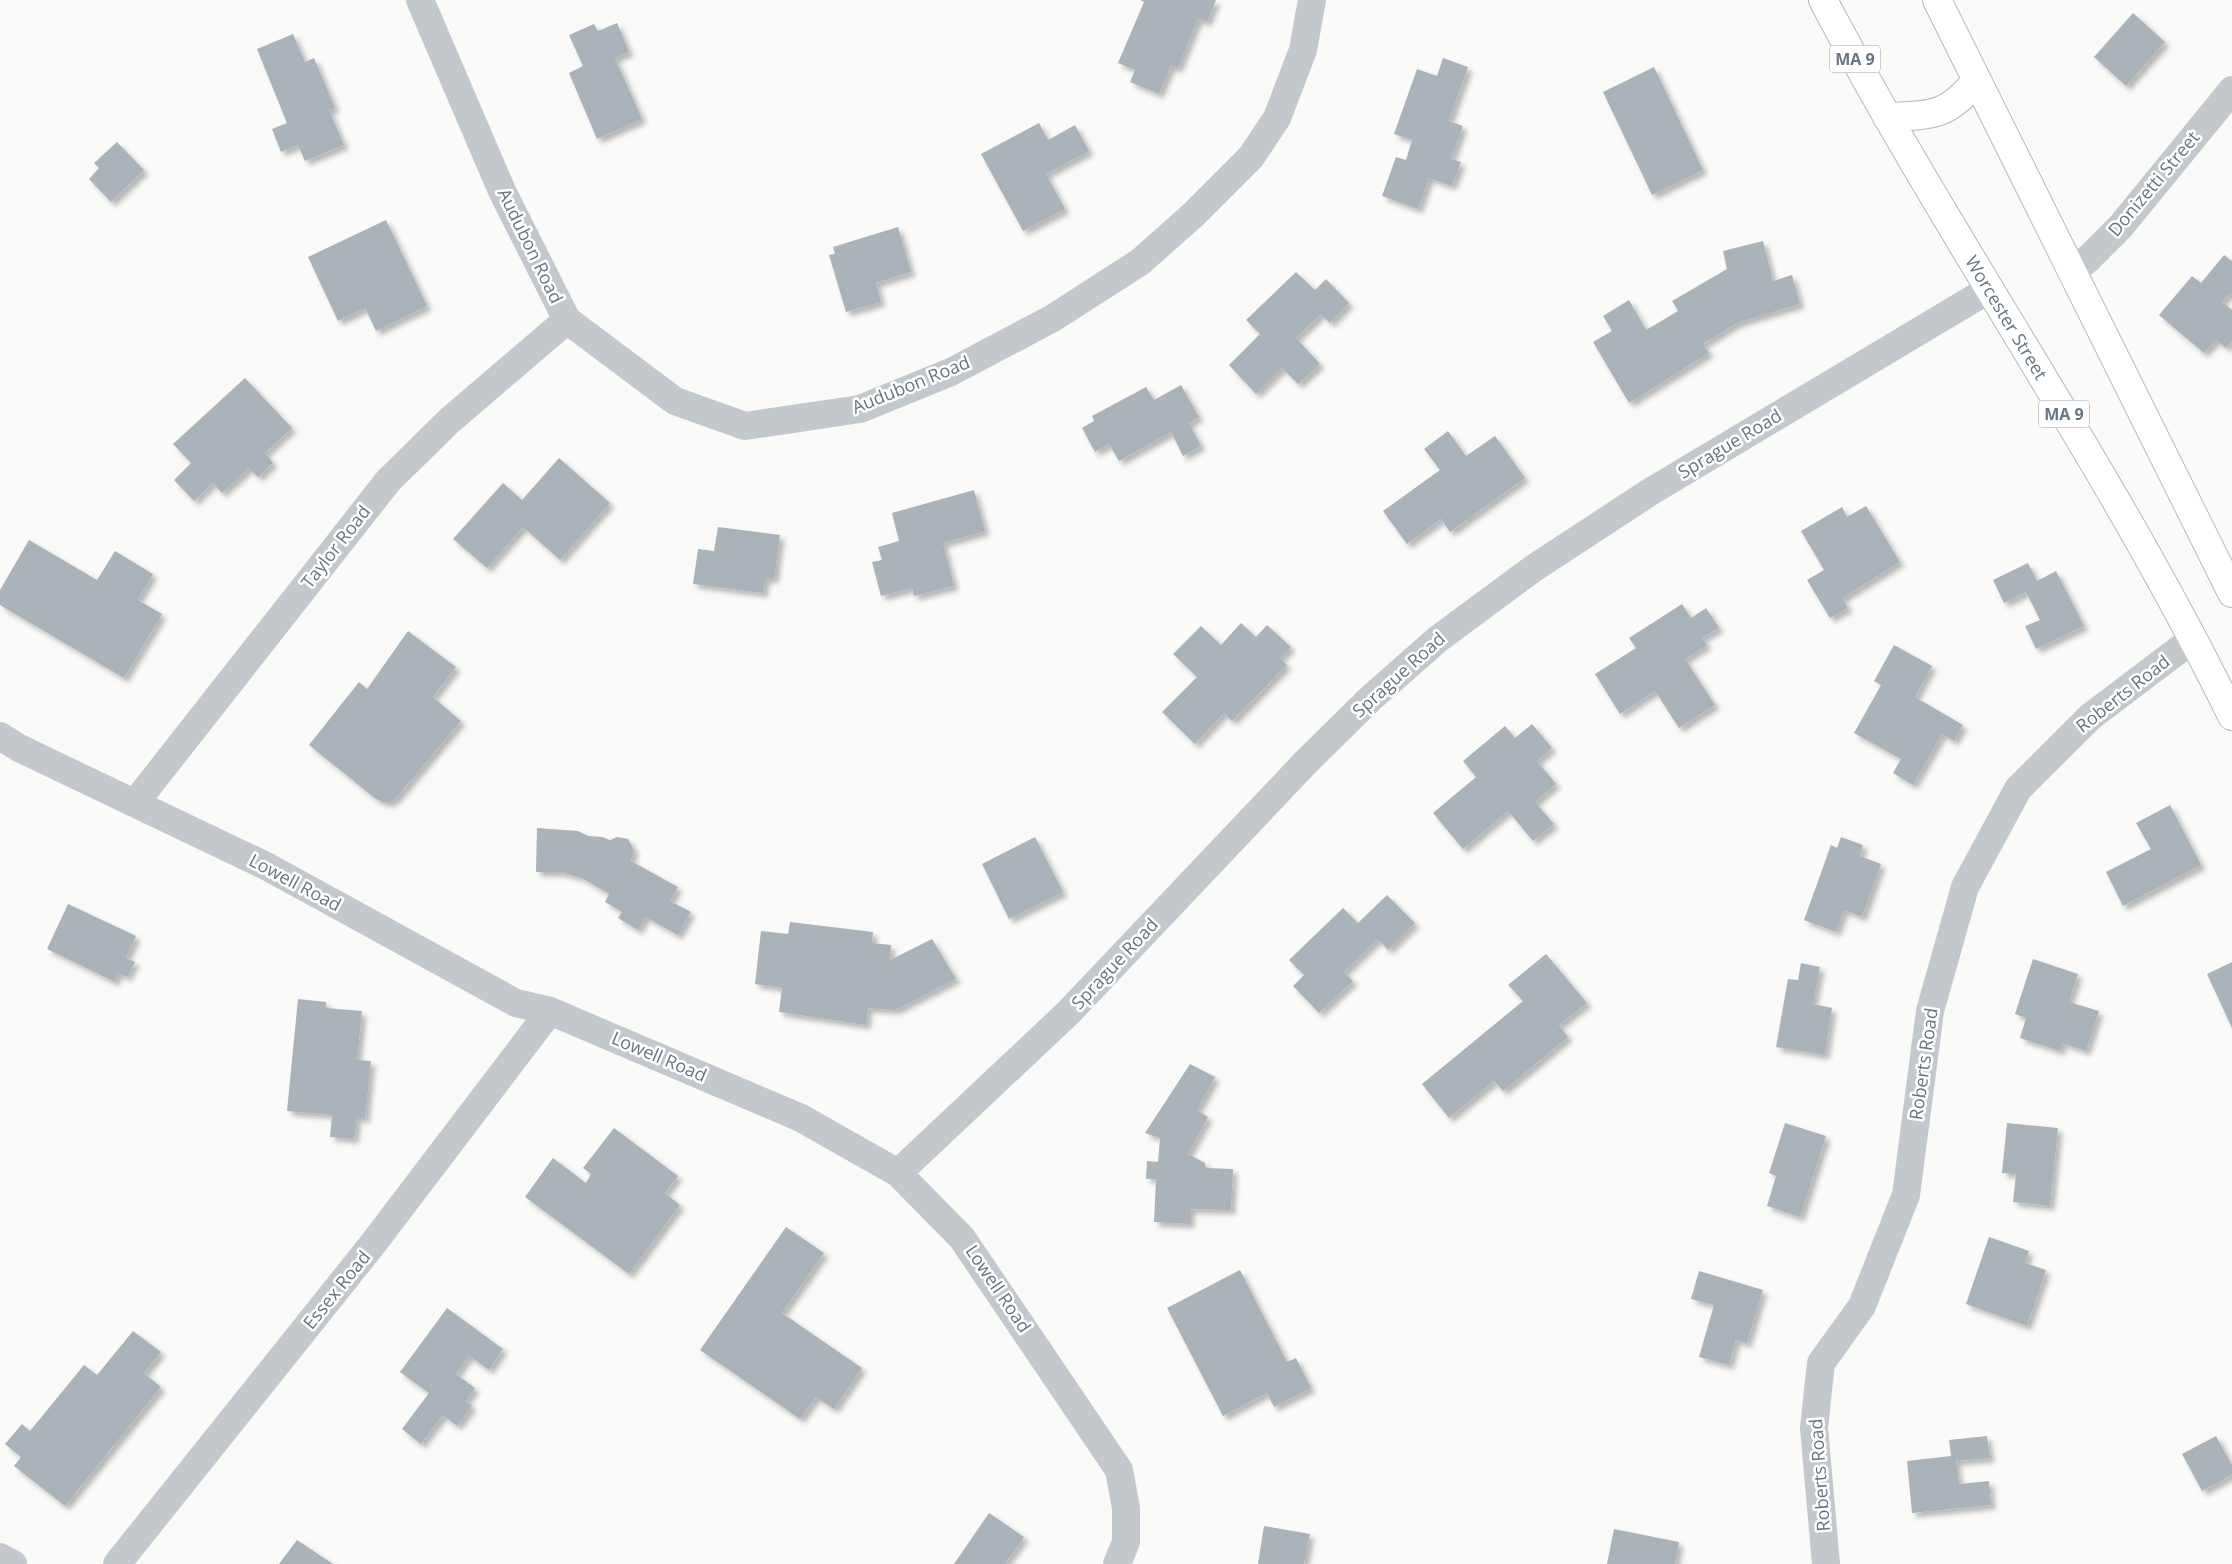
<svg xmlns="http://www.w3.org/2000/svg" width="2232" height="1564" viewBox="0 0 2232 1564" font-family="'Open Sans',sans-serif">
  <defs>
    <filter id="shadow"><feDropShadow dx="4.5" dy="4.5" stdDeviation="2.5" flood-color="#0004"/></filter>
  </defs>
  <rect width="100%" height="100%" fill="#fafaf8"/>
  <path fill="#aab3b9" filter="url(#shadow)" d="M1140 0H1216L1207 22 1198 19 1178 68 1171 66 1159 94 1130 82 1135 70 1118 63 1144 2Z
    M2133 13 2165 42 2126 86 2094 57Z
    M617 23 629 52 615 58 642 119 597 139 569 73 583 66 569 35 594 24 598 31Z
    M293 34 305 62 314 58 335 108 329 110 344 145 305 161 298 145 281 152 272 129 287 123 257 49Z
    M1443 58 1468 67 1449 121 1463 126 1451 159 1461 162 1452 186 1429 178 1418 209 1382 196 1396 157 1406 160 1412 140 1394 134 1417 69 1437 76Z
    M1654 67 1703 170 1652 195 1603 92Z
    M1039 123 1048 140 1075 125 1089 151 1046 174 1065 209 1023 231 981 154Z
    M117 142 144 170 111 202 89 179 99 168 94 163Z
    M386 220 427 306 376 331 365 308 338 321 308 257Z
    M898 227 911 272 876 283 881 302 846 312 829 255 835 254 833 247Z
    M1763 241 1773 281 1792 275 1800 304 1737 323 1703 344 1709 353 1629 403 1593 342 1612 331 1603 316 1629 300 1646 330 1678 311 1672 301 1727 269 1723 251Z
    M2224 255 2232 261V295L2230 293 2222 302 2232 310V341L2226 348 2216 340 2204 353 2159 315 2192 276 2201 283Z
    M1296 272 1315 290 1326 279 1349 303 1330 323 1321 314 1296 338 1320 364 1298 384 1282 368 1256 394 1229 365 1260 334 1246 320Z
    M245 378 292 428 265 453 273 463 258 477 249 468 222 493 213 483 194 501 174 480 191 463 173 444Z
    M1181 385 1199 417 1189 423 1201 446 1183 456 1171 432 1119 461 1109 444 1095 452 1082 428 1094 421 1092 416 1146 387 1154 400Z
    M1448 431 1466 456 1495 436 1525 478 1450 532 1441 519 1407 544 1383 511 1440 470 1424 449Z
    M559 458 610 503 560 560 523 527 487 568 453 539 503 483 522 500Z
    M974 490 985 531 943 543 954 586 914 596 912 588 881 596 872 562 882 560 878 547 899 541 892 513Z
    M1866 506 1900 562 1842 598 1848 608 1830 618 1807 580 1824 570 1801 531 1842 507 1847 517Z
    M718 527 780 535 774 579 766 578 763 593 693 584 698 549 714 551Z
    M29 540 97 580 115 551 153 574 138 600 162 614 124 678 0 605V590Z
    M2028 563 2037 581 2056 571 2084 626 2036 649 2025 626 2040 620 2026 592 2004 603 1993 580Z
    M1682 604 1691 618 1706 608 1719 628 1702 638 1707 645 1685 659 1715 705 1679 728 1655 691 1620 714 1595 674 1636 648 1629 638Z
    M1241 623 1256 637 1267 625 1291 647 1280 658 1287 665 1232 721 1224 713 1195 744 1162 712 1197 677 1173 654 1201 626 1221 645Z
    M408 631 456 667 433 697 461 721 397 797 391 802H383L376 799 309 745 359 682 367 689Z
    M1894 645 1932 666 1915 697 1963 725 1954 741 1942 734 1913 785 1893 773 1901 759 1854 733 1881 685 1874 681Z
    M1532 724 1552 748 1537 761 1556 784 1535 802 1554 824 1533 841 1508 811 1463 849 1433 813 1476 777 1463 761 1505 726 1515 738Z
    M2170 805 2201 865 2123 906 2106 872 2151 849 2136 823Z
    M537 828 578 831 588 836 602 837 610 840 617 837 628 839 634 850 631 861 678 887 670 901 691 912 678 935 645 917 638 930 618 918 622 912 605 902 609 894 582 878 561 872H536Z
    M1035 837 1063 892 1009 919 982 864Z
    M1841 837 1863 845 1860 856 1881 864 1862 917 1844 910 1836 932 1804 920 1831 845 1837 848Z
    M1387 895 1415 923 1388 950 1378 939 1344 972 1353 981 1319 1013 1293 986 1304 975 1289 960 1343 908 1358 923Z
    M68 904 136 936 126 958 135 962 127 977 118 973 115 982 47 949Z
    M790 922 873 932 872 943 891 945 890 960 932 939 956 979 895 1010 868 1008 866 1025 779 1012 782 988 755 984 761 931 788 934Z
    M1546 954 1587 1003 1559 1025 1568 1037 1503 1091 1494 1081 1449 1118 1422 1084 1523 1001 1508 985Z
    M2033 959 2078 974 2069 1002 2099 1011 2086 1051 2062 1043 2060 1051 2020 1038 2026 1018 2015 1014Z
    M2232 962V1028L2207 974Z
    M1801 963 1820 967 1813 1004 1832 1008 1825 1055 1776 1047 1788 979 1798 980Z
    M298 999 326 1002V1008L362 1011 357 1060 371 1061 365 1119 357 1117 354 1139 330 1137 332 1115 287 1111Z
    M1190 1064 1215 1077 1197 1110 1208 1117 1188 1154 1205 1163V1168L1233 1169 1231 1210 1190 1209V1224L1154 1222 1156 1179H1146L1147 1161 1158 1162 1160 1138 1145 1133Z
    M1785 1123 1826 1136 1800 1217 1767 1206 1776 1176 1769 1173Z
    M2007 1123 2058 1128 2050 1206 2013 1202 2016 1174 2002 1173Z
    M614 1128 678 1176 665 1193 680 1205 629 1274 525 1197 553 1158 586 1183 591 1174 583 1168Z
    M786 1227 824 1253 782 1313 862 1368 834 1409 816 1397 800 1419 700 1350Z
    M1989 1237 2029 1251 2025 1263 2046 1270 2027 1326 1966 1304Z
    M1240 1270 1287 1362 1296 1358 1311 1388 1274 1407 1267 1393 1223 1416 1167 1308Z
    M1699 1271 1763 1290 1747 1343 1736 1340 1729 1365 1699 1357 1714 1305 1691 1299Z
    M447 1308 503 1349 489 1370 469 1356 456 1374 475 1388 466 1401 472 1406 457 1426 443 1415 421 1444 402 1429 429 1393 400 1372Z
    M133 1331 161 1352 144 1373 161 1387 65 1506 14 1466 21 1457 5 1444 22 1424 30 1431 84 1365 97 1375Z
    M1987 1436 1990 1458 1956 1461 1959 1484 1989 1481 1991 1505 1912 1513 1907 1461 1951 1456 1949 1440Z
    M2216 1436 2232 1465V1475L2202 1491 2182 1454Z
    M989 1513 1024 1537 1005 1564H954Z
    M1264 1526 1310 1534 1304 1564H1258Z
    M1614 1529 1679 1542 1675 1564H1607Z
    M297 1540 333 1564H279Z"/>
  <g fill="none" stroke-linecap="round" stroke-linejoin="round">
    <defs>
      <path id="trunk" d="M1823 0C1951 243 2111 468 2232 716
        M1937 0 2232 593
        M1887 117C1931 115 1947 117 1976 81"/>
    </defs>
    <use href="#trunk" stroke="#b4b9bd" stroke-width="30"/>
    <path stroke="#c3c8cc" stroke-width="28" d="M420 0 502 191 567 320 675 401 745 426 860 409 951 372 1053 318 1140 262 1193 215 1251 157 1277 118 1303 50 1312 0
      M2071 272 2087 260 2121 226 2232 90
      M0 736 19 748 266 866 516 1003 550 1011 801 1118 898 1173
      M135 803 388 481 449 421 567 320
      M117 1564 372 1245 550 1011
      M1826 1564 1814 1428 1821 1363 1862 1306 1906 1195 1930 1011 1965 887 2018 789 2090 717 2193 639"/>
    <path stroke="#c3c8cc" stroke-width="28" d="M0 1557 13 1564
      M1117 1564 1126 1542V1508L1119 1470 962 1238 898 1173 1069 1012 1306 762 1371 698 1438 639 1534 568 1650 492 1988 290"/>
    <use href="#trunk" stroke="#fff" stroke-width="28"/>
  </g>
  <g text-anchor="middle" stroke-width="5" stroke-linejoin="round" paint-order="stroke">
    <g fill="#fff" stroke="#939fa8" stroke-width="1">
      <rect x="1830" y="45.5" width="50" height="27" rx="4"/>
      <rect x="2039" y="400.5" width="50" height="27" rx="4"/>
    </g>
    <g font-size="16" font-weight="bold" fill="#657683">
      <text x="1855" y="65">MA 9</text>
      <text x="2064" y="420">MA 9</text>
    </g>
    <g font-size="18" fill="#657683" stroke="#fff">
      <text transform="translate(2154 184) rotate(-50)" y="6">Donizetti Street</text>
      <text transform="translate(530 246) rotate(64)" y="6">Audubon Road</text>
      <text transform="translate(2006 318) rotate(59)" y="6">Worcester Street</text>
      <text transform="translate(911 385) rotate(-22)" y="6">Audubon Road</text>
      <text transform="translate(1730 444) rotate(-31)" y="6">Sprague Road</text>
      <text transform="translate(336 547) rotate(-52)" y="6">Taylor Road</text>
      <text transform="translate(1399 675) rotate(-42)" y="6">Sprague Road</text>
      <text transform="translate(2123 694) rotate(-38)" y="6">Roberts Road</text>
      <text transform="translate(295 883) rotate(28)" y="6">Lowell Road</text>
      <text transform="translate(1115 964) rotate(-47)" y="6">Sprague Road</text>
      <text transform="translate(659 1057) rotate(23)" y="6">Lowell Road</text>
      <text transform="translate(1924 1064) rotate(-82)" y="6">Roberts Road</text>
      <text transform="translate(998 1289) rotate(56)" y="6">Lowell Road</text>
      <text transform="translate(337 1290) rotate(-51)" y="6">Essex Road</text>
      <text transform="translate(1820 1475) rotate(-94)" y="6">Roberts Road</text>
    </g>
  </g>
</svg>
